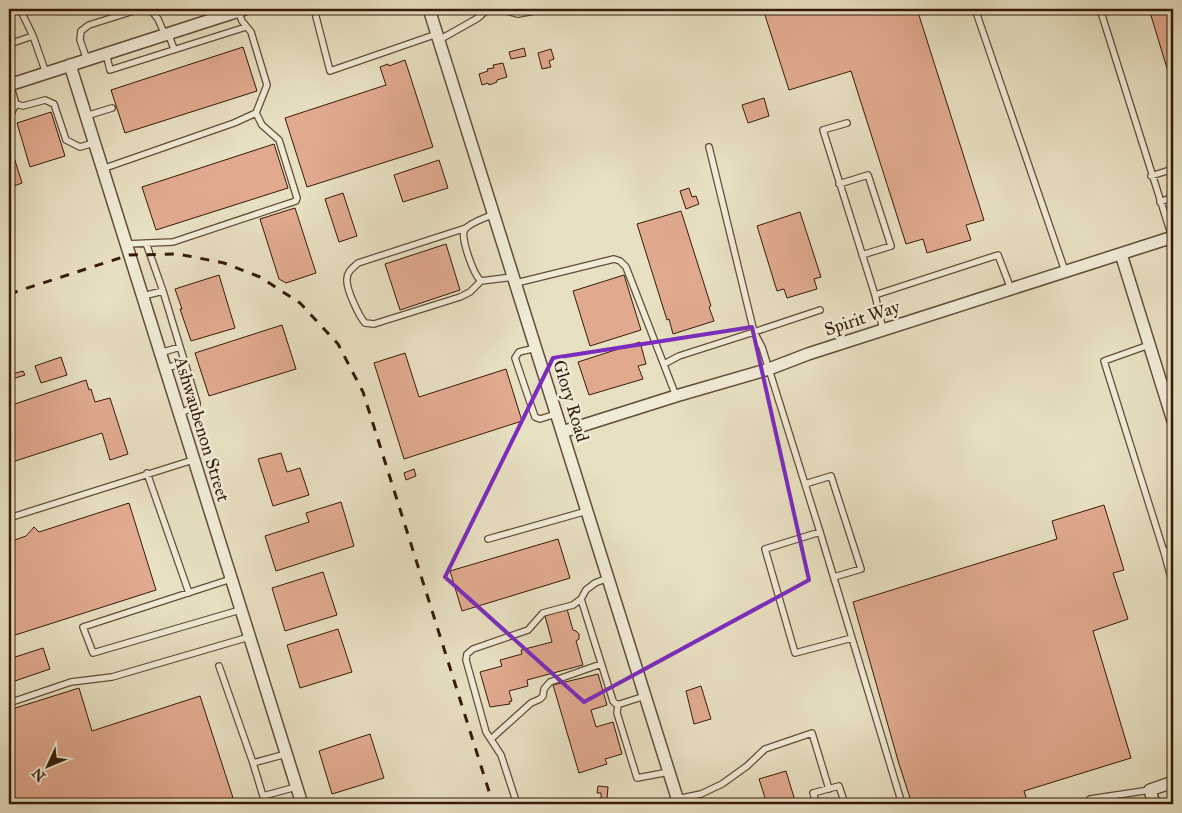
<svg xmlns="http://www.w3.org/2000/svg" width="1182" height="813" viewBox="0 0 1182 813" font-family="'IM FELL Great Primer',serif">
  <rect width="100%" height="100%" fill="#e8e0c2"/>
  <filter id="stains"><feTurbulence type="fractalNoise" baseFrequency=".004" numOctaves="4"/><feColorMatrix values="0 0 0 0 .2 0 0 0 0 .09 0 0 0 0 .02 0 0 0 .5 -.17"/></filter>
  <radialGradient id="worn" r=".72"><stop offset=".6" stop-color="#630" stop-opacity="0"/><stop offset="1" stop-color="#630" stop-opacity=".3"/></radialGradient>
  <path fill="#e1aa8f" stroke="#371a09" d="M763 9H917L984 220 966 225 971 240 927 253 923 239 906 244 851 71 789 90Z
    M1149 9H1173V88Z
    M243 47 257 91 125 133 111 90Z
    M524 48 526 56 511 59 509 52Z
    M551 49 554 59 549 61 551 67 542 69 538 53Z
    M405 60 433 147 307 187 285 118 386 85 380 67 388 64 389 66Z
    M503 63 507 77 497 80V82L492 84 489 85 488 83 482 85 479 74 488 71 487 69 494 68 493 65Z
    M764 98 769 116 748 123 742 105Z
    M51 112 65 156 30 167 17 123Z
    M9 141 22 183 9 188Z
    M274 144 288 188 156 230 142 187Z
    M439 160 448 188 403 202 394 175Z
    M689 188 692 197 696 196 699 204 686 209 680 191Z
    M343 193 357 236 339 242 325 199Z
    M295 208 316 273 286 283 279 279 260 219Z
    M681 211 711 306 709 307 714 321 673 334 669 319 667 320 637 224Z
    M800 212 821 277 814 279 817 289 787 298 784 289 777 291 757 226Z
    M446 244 460 290 400 310 385 264Z
    M219 275 235 328 191 341 180 309H182L175 289Z
    M624 275 641 330 590 346 573 291Z
    M282 325 296 369 209 396 195 353Z
    M640 342 646 364 638 366 643 379 589 395 578 362Z
    M405 353 419 397 506 369 522 421 404 459 374 363Z
    M61 357 67 375 41 383 35 366Z
    M23 371 25 375 9 380V375Z
    M86 380 89 390 91 389 95 402 110 398 128 454 110 460 102 433 9 463V406Z
    M281 453 287 472 300 468 309 495 273 506 258 459Z
    M414 469 416 476 406 480 404 473Z
    M341 502 354 546 276 571 265 536 309 522 306 513Z
    M129 503 156 590 9 637V542L26 536 34 527 39 532Z
    M1104 505 1124 570 1113 573 1128 619 1093 631 1131 758 1024 791 1028 804H912L899 764 853 602 1057 539 1052 521Z
    M558 539 570 578 462 611 450 571Z
    M323 572 337 615 285 631 272 588Z
    M567 609 573 630 576 631 579 634V639L576 641 583 665 527 680 528 686 509 691 512 701 509 702 510 704 490 707 480 672 502 666 500 660 522 654 521 650 552 642 545 616Z
    M338 629 352 672 300 688 287 645Z
    M43 648 50 669 9 683V659Z
    M598 674 607 705 591 710 596 727 613 722 622 754 605 759 607 764 579 773 553 685Z
    M701 686 711 719 694 724 686 691Z
    M79 688 92 731 200 696 235 804H9V710Z
    M370 734 384 778 332 794 319 751Z
    M786 771 796 804H767L759 779Z
    M598 786 608 787 607 799 601 798V793H597Z"/>
  <g fill="none" stroke-linecap="round" stroke-linejoin="round">
    <defs>
      <path id="lane" d="M20 9 33 36 46 73
        M143 9 151 10 158 19 165 35
        M314 9 330 71 437 34
        M498 9 518 14 545 9
        M975 9 1065 271
        M1100 9 1172 237
        M168 33 174 49
        M439 40 478 18 488 9
        M9 44 33 36
        M106 53 110 70 246 27
        M87 60 80 40 81 31 89 25 140 9
        M10 84 16 104 23 106 45 100 54 104 66 140 80 147 94 143
        M86 116 112 108
        M9 117 16 104
        M847 123 823 130 875 295
        M709 147 754 332 820 310
        M102 169 234 123 256 113 267 85 251 32 242 21 238 11
        M1151 176 1173 169
        M839 184 868 175 891 246 862 255
        M1160 202 1173 197
        M494 214C485 218 471 222 465 229 459 236 474 275 481 281L513 277
        M466 228 358 263C353 268 347 271 347 279 346 289 359 316 365 323L374 324 460 297 470 292 481 281
        M146 243 163 291
        M126 244 173 242 296 201 297 198 279 140 262 125 256 113
        M516 283 614 259 620 261 626 267 676 396
        M143 296 163 291 180 347
        M883 330 875 295 998 255 1011 289
        M1149 345 1104 361 1164 552 1173 549
        M536 348 519 352 515 358 535 417 540 419 556 414
        M160 353 180 347 185 363
        M664 364 679 356 754 332 762 347 820 532 902 804
        M165 368 185 363 197 403V405L179 414
        M147 473 189 593
        M805 484 831 476 861 569 834 577
        M9 518 193 460
        M820 532 765 549 795 653 852 638
        M488 539 587 511
        M1164 552 1173 585
        M231 579 83 627 93 653 240 610
        M581 599 613 701 616 704H620L645 696
        M219 666 253 763
        M9 703 71 682 112 677 249 637
        M618 704 617 713 637 778 669 772
        M491 739 531 703 540 699 543 696 544 689 550 682 601 664
        M263 796 253 763 286 754
        M677 799 701 794 722 784 747 766 765 749 812 733 829 789
        M266 804 263 796 296 787
        M517 804 501 755 486 732 466 660 467 654 473 649 528 630 543 613 573 605 581 599 586 590 595 583 608 578
        M817 804 813 793 839 786 845 804
        M1092 804 1090 799 1150 790"/>
      <path id="street" d="M429 9 679 804
        M70 65 302 804
        M9 85 245 9
        M1121 254 1173 421
        M562 432 676 396 769 369 808 354 1173 237
        M1154 804 1150 790 1173 782"/>
    </defs>
    <use href="#lane" stroke="#634c37" stroke-width="8"/>
    <use href="#street" stroke="#634c37" stroke-width="14"/>
    <use href="#lane" stroke="#f0ebd7" stroke-width="5.5"/>
    <use href="#street" stroke="#f0ebd7" stroke-width="11"/>
    <path stroke="#371a09" stroke-width="3" stroke-dasharray="9 9" stroke-linecap="butt" d="M9 294 129 255 178 254 224 263 260 277 300 303 338 344 363 392 493 804"/>
  </g>
  <path fill="none" stroke="#7b2cbf" stroke-width="4" stroke-linejoin="round" d="M752 327 809 580 584 702 445 577 553 358Z"/>
  <g text-anchor="middle" stroke-width="5" stroke-linejoin="round" paint-order="stroke">
    <g font-size="18" fill="#371a09" stroke="#f0ebd7">
      <text transform="translate(862 318) rotate(-18)" y="6">Spirit Way</text>
      <text transform="translate(571 401) rotate(73)" y="6">Glory Road</text>
      <text transform="translate(202 429) rotate(73)" y="6">Ashwaubenon Street</text>
    </g>
  </g>
  <rect width="1182" height="813" fill="none" stroke="#e8e0c2" stroke-width="30"/>
  <rect x="10" y="10" width="1162" height="793" fill="none" stroke="#371a09" stroke-width="2.5"/>
  <rect x="15" y="15" width="1152" height="783" fill="none" stroke="#371a09"/>
  <g transform="translate(48 766) rotate(226)" stroke="#f0ebd7" stroke-width="4" paint-order="stroke">
  <path d="M0-4L9 19L0 12L-9 19Z" fill="#371a09"/>
  <text y="-8" font-size="14" font-weight="bold" text-anchor="middle" fill="#371a09">N</text>
  </g>
  <rect width="100%" height="100%" filter="url(#stains)"/>
  <rect width="100%" height="100%" fill="url(#worn)"/>
</svg>
